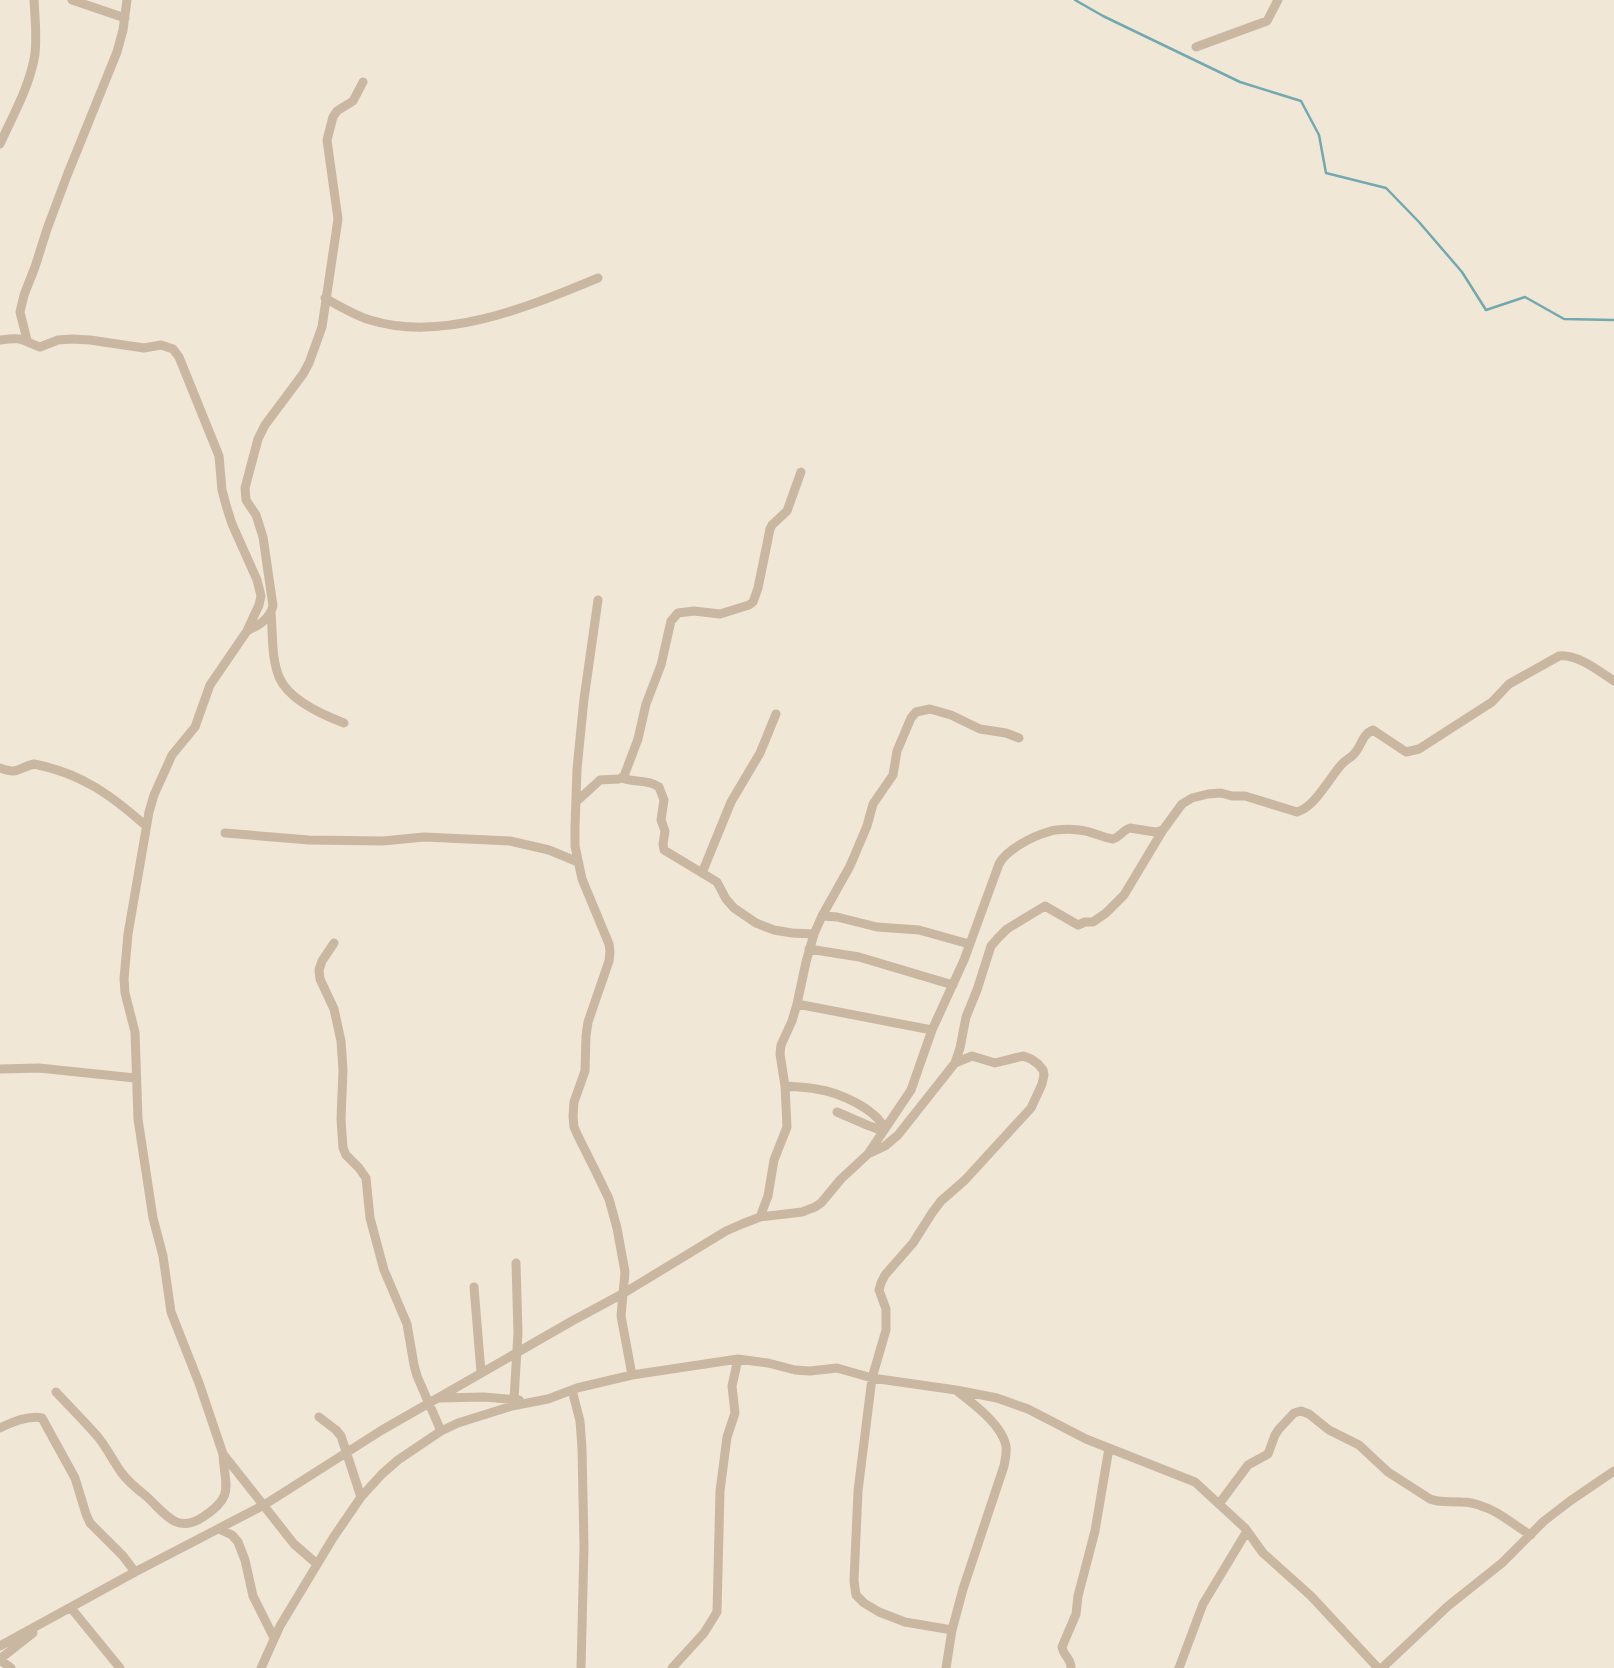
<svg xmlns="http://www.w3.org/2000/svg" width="1614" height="1668" viewBox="0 0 1614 1668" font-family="Figtree,sans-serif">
  <rect width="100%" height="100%" fill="#f1e7d6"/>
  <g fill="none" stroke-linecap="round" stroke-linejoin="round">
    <path stroke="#74a8af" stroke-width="2.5" d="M1075 0 1103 16 1240 82 1301 101 1319 135 1326 173 1386 188 1419 222 1462 272 1486 310 1525 297 1564 319 1614 320"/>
    <path stroke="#c9b7a2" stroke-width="9" d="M72 0 125 18
      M1196 47 1267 21 1278 0
      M0 144C13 115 30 86 35 54 37 36 35 18 34 0
      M325 298C339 306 354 315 370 320 444 343 530 306 598 278
      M0 340C23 337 19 339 40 347L58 340 72 339 90 340 144 348 161 345 173 349 179 357 219 456 222 490 226 505 232 524 257 580 261 596 259 605 247 631 210 685 195 727 172 755 154 795 149 812 128 934 124 979 125 993 135 1032 138 1119 153 1218 163 1256 171 1312 199 1383 223 1454 294 1544 317 1564
      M27 340 20 312 24 295 35 267 47 229 68 173 117 52 123 30 127 0
      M598 600 584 699 577 769 575 827V846L582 879 609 944 610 952 609 961 588 1022 586 1036 585 1071 574 1102 573 1116 574 1127 578 1136 597 1174 609 1199 617 1228 625 1272 621 1316 632 1375
      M271 613C273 634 271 660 280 679 290 700 323 715 344 723
      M247 631C259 625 269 620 273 606L263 537 256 515 246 500 245 488 258 439 265 425 303 374 309 363 322 327 338 219 327 140 333 117 337 111 353 101 363 82
      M0 768C19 775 17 768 34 764 81 773 111 795 146 826
      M622 778C635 783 648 779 659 787L664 800 661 820 665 831 663 844 664 850 717 882 726 899 734 908 756 923 774 930 792 933 814 934
      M576 802 600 780 619 779 624 776 638 739 646 704 661 665 671 621 678 613 694 611 720 614 749 605 753 602 758 588 770 529 772 525 787 511 801 472
      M225 833 309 840 383 841 424 837 510 841 549 850 578 862
      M702 873 731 802 760 753 776 714
      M822 916 837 917 877 927 919 930 969 944
      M334 943 322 961 319 970 320 979 334 1009 341 1041 343 1070 341 1119 343 1148 346 1155 359 1168 366 1178 370 1218 384 1270 407 1324 414 1365 417 1376 441 1431
      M809 949 859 957 953 985
      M797 1004 932 1030
      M0 1069 39 1068 135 1078
      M785 1086C795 1087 806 1087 816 1089 838 1092 875 1108 885 1129
      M837 1112 867 1125 883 1131
      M868 1154 885 1146 898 1135 955 1063 960 1048 966 1017 977 990 991 946 998 938 1007 929 1045 906 1078 925 1085 922H1093L1106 913 1124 895 1163 830
      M760 1217 768 1196 774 1160 787 1127 785 1086 780 1054 781 1045 792 1021 797 1004 806 962 814 934 822 916 850 866 867 826 873 804 893 775 897 751 911 718 916 712 930 709 951 715 980 729 1006 733 1019 738
      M474 1287 481 1372
      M572 1390 580 1421 582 1448 584 1547 581 1668
      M56 1392C70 1407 85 1422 98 1437 107 1448 113 1461 121 1472 128 1482 137 1489 146 1496 164 1512 176 1535 203 1517 235 1496 225 1487 223 1455
      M440 1398 484 1397 519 1400
      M514 1399 518 1333 516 1263
      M319 1417 336 1430 341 1436 361 1497
      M0 1428C12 1422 29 1415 42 1418L75 1478 86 1514 90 1523 123 1556 135 1572
      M1219 1504 1248 1465 1268 1454 1275 1435 1279 1429 1294 1413 1301 1411 1309 1414 1329 1430 1359 1445 1388 1472 1430 1499C1440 1503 1449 1501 1461 1502 1468 1502 1477 1504 1484 1507 1499 1511 1516 1527 1531 1535
      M219 1529 232 1535 238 1542 245 1560 253 1596 274 1638
      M71 1608 120 1668
      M952 1630 905 1622 879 1612 864 1603 856 1595 854 1581 858 1491 872 1378 886 1330V1309L879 1290 881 1283 885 1275 913 1243 932 1213 941 1201 965 1180 1031 1108 1042 1084 1044 1075 1043 1070 1038 1064 1031 1059 1023 1056 995 1063 972 1056 955 1063
      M0 1646 135 1572 264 1505 382 1430 572 1321 624 1293 726 1231 742 1224 760 1217 802 1212 815 1207 821 1203 841 1179 868 1154 911 1090 932 1030 964 960 999 864C1006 850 1033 836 1048 832 1057 829 1069 829 1079 830 1091 831 1101 837 1113 839 1120 837 1123 830 1130 828L1155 832 1163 830 1182 804 1192 798 1208 794 1221 793 1232 796H1245L1297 812C1315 807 1330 777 1342 764 1345 760 1351 758 1354 754 1362 746 1361 735 1373 730L1406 752 1419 749 1492 702 1509 684 1559 656C1578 654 1599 671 1614 681
      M0 1659 33 1633
      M0 1660 11 1668
      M261 1668 280 1626 333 1538 361 1497 382 1474 398 1460 441 1431 458 1423 512 1406 548 1399 577 1388 632 1375 738 1359 768 1363 795 1370 810 1371 837 1368 872 1378 956 1390 997 1398 1028 1409 1086 1439 1195 1482 1245 1528 1263 1553 1311 1596 1378 1668
      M672 1668 704 1633 717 1612 720 1491 727 1437 735 1413 732 1386 738 1359
      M946 1668 952 1630 963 1589 1004 1466C1005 1460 1007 1453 1006 1446 1002 1425 974 1404 957 1391
      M1071 1668C1072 1660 1063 1655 1062 1647L1076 1614 1078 1596 1095 1531 1109 1448
      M1179 1668 1203 1604 1247 1531
      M1382 1668 1448 1606 1502 1563 1544 1521 1570 1501 1614 1471"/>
  </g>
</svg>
